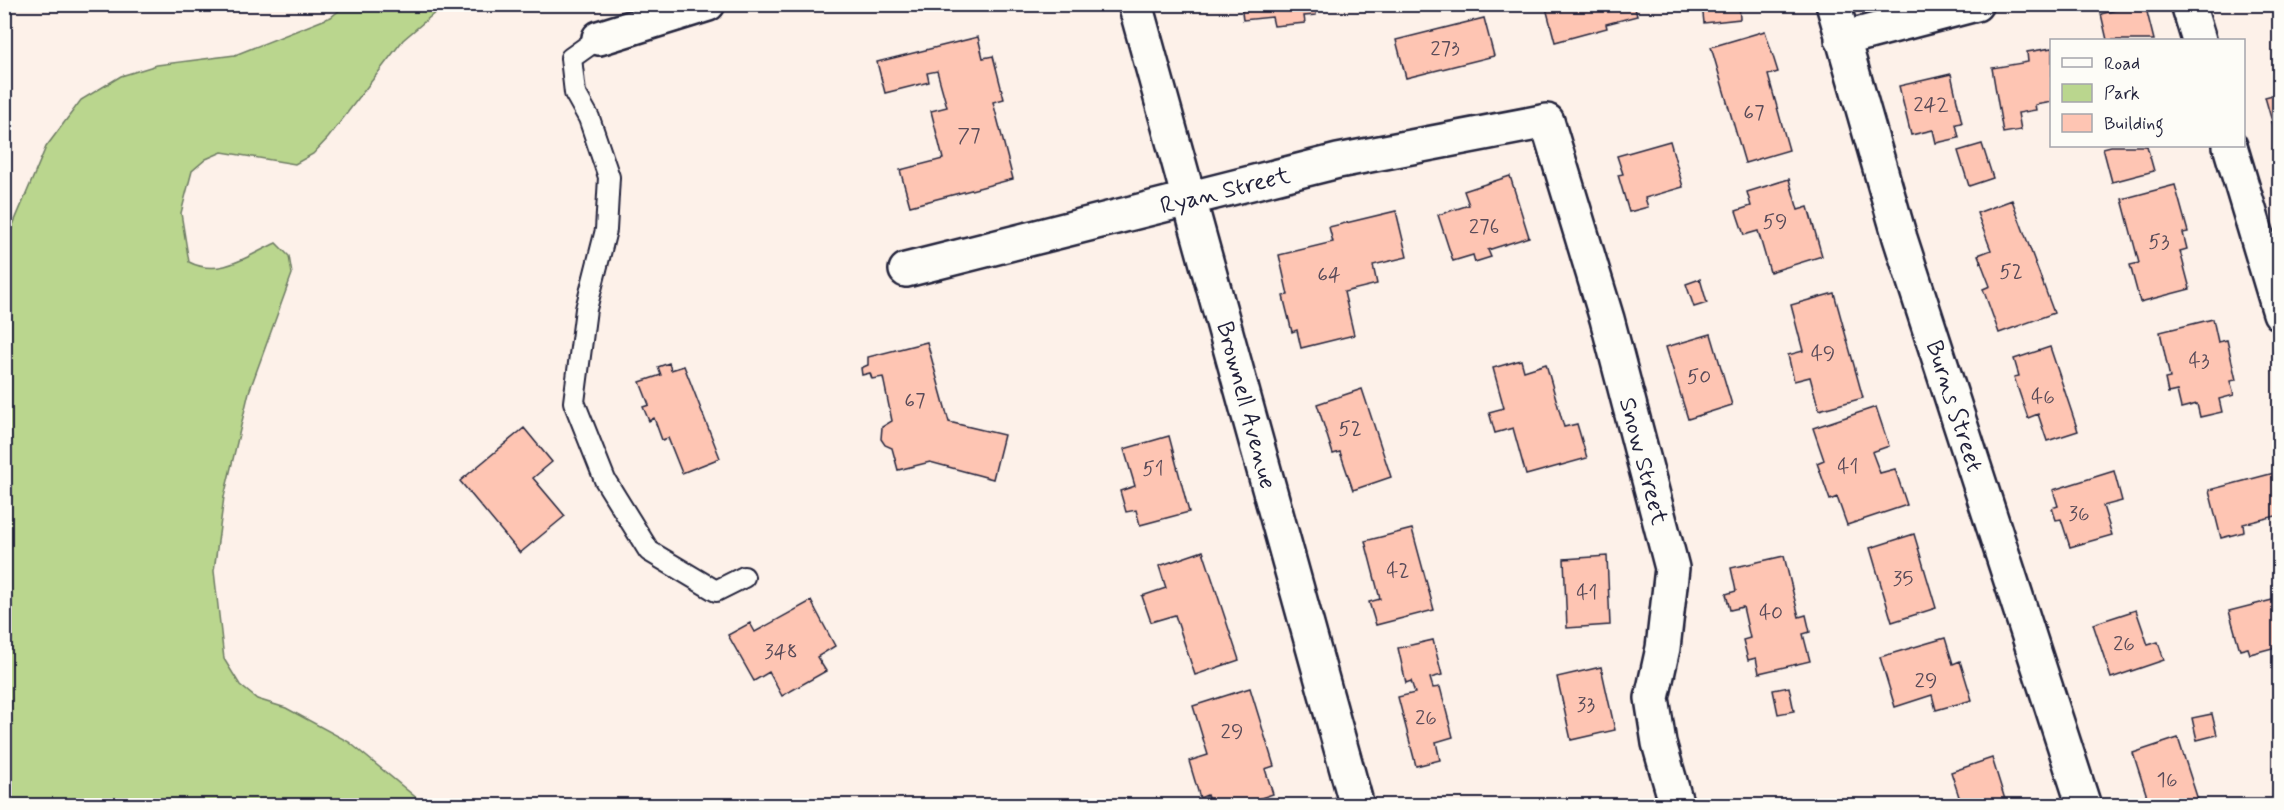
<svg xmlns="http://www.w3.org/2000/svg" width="2284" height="810" viewBox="0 0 2284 810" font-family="Mynerve,sans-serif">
  <rect width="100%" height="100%" fill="#fdf1e9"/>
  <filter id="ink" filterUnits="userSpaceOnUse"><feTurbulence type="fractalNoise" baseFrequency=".0167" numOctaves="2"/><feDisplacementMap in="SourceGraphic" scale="12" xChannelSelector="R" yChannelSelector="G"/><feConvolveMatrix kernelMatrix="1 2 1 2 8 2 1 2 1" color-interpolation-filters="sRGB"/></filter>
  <g filter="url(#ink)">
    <path fill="#bad68e" stroke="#6e7c64" stroke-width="1.5" d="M346 5H444L403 40 328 138 313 154 295 164 222 152 206 159 192 171 181 213 189 262C220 278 247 256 276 243L289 256 292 274 249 392 224 497 214 571 224 659 240 685 257 699 286 708 349 742 425 805H5V244L46 147 81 100 121 76 157 65 235 55 331 17Z"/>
    <path fill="#fec5b3" stroke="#22223b" stroke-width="1.5" d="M1241 4H1315L1316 15 1304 16 1305 23 1274 26 1272 17 1243 20Z
      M1545 4H1634L1637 16 1606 24 1607 28 1555 42Z
      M1702 4H1739L1740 19 1704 23Z
      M2138 4H2145L2154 40H2107L2101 14Z
      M1484 18 1494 56 1406 78 1396 40Z
      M1765 31 1778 72 1768 75 1789 150 1745 163 1711 47Z
      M978 37 983 58 993 56 1004 99 993 102 1013 179 910 206 900 170 943 159 931 111 947 107 937 71 927 73 929 82 885 93 877 62Z
      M2052 48V102L2035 105 2036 110 2018 113 2021 130 2003 133 1992 68 2028 62 2027 52Z
      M1951 74 1962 123 1956 124 1959 138 1936 143 1933 130 1911 135 1899 86Z
      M2280 93V138L2277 139 2265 97Z
      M1670 141 1683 187 1645 198 1648 207 1629 212 1618 175 1623 174 1617 156Z
      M1982 144 1993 178 1969 186 1958 151Z
      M2111 146H2147L2154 171 2112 182 2103 148Z
      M1510 176 1529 237 1488 250 1491 257 1475 262 1473 255 1453 261 1438 215 1469 205 1464 191Z
      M1789 179 1798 210 1808 207 1822 256 1770 272 1758 231 1744 235 1736 211 1751 206 1747 192Z
      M2175 185 2188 232 2183 233 2187 249 2180 251 2190 289 2140 302 2130 265 2139 263 2122 199Z
      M2012 200 2054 313 1999 333 1983 289 1990 286 1978 255 1991 250 1977 213Z
      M1396 211 1407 257 1373 265 1377 284 1344 292 1354 335 1301 348 1297 330 1292 332 1283 296 1288 295 1279 255 1333 242 1329 227Z
      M1700 279 1707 303 1694 307 1686 284Z
      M1834 293 1863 398 1819 410 1810 377 1794 381 1788 355 1803 351 1791 305Z
      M2213 319 2218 342 2227 340 2236 380 2230 381 2234 395 2219 399 2222 412 2200 417 2197 404 2181 408 2177 391 2168 393 2165 379 2170 378 2160 332Z
      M1711 334 1732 405 1688 419 1666 347Z
      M927 342 949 422 1004 435 993 479 930 462 898 470 892 448 885 445 881 439 882 427 892 421 883 377 872 379 870 373 862 375 861 368 868 365V357Z
      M2050 347 2078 431 2047 441 2038 414 2028 418 2014 377 2019 376 2014 359Z
      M1521 360 1524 371 1546 364 1564 427 1577 424 1587 458 1526 475 1513 428 1495 433 1489 412 1504 408 1493 368Z
      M669 363 671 370 684 366 720 458 682 473 668 438 662 440 654 418 649 421 643 407 649 405 640 382 661 375 658 367Z
      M1362 389 1391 477 1353 490 1340 452 1333 454 1317 404Z
      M1876 407 1889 446 1872 452 1880 473 1895 469 1907 505 1847 525 1837 497 1830 500 1817 463 1824 460 1813 428Z
      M524 428 552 462 533 478 565 516 520 553 460 481Z
      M1169 436 1189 512 1140 525 1136 510 1126 512 1120 491 1135 486 1124 449Z
      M2114 471 2122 501 2103 506 2112 535 2070 547 2061 519 2056 520 2052 508 2058 506 2053 490Z
      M2278 472 2280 515 2243 524 2244 532 2221 538 2209 490Z
      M1412 529 1434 610 1376 625 1369 602 1380 599 1365 541Z
      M1914 534 1936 608 1892 622 1870 548Z
      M1203 551 1239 660 1195 675 1175 615 1151 622 1142 596 1166 588 1159 566Z
      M1607 556 1610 625 1567 628 1564 559Z
      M1784 556 1799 617 1806 615 1810 632 1803 634 1810 661 1759 673 1756 658 1748 660 1743 640 1750 638 1743 607 1730 610 1726 594 1736 591 1731 568Z
      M2280 598V646L2250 654 2248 648 2240 650 2229 611Z
      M811 601 835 646 817 657 826 671 782 696 769 672 754 681 728 635 750 623 755 632Z
      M2136 610 2148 645 2158 642 2164 660 2111 678 2093 624Z
      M1945 638 1953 664 1960 661 1972 700 1936 710 1932 695 1895 707 1880 657Z
      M1433 640 1442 675 1430 678 1433 688 1440 687 1453 737 1436 742 1440 760 1416 766 1398 697 1415 693 1411 681 1406 683 1398 648Z
      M1601 667 1615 730 1571 740 1557 677Z
      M1789 687 1794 711 1778 714 1773 690Z
      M1250 688 1274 766 1265 769 1273 794 1237 806H1211L1207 795 1200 798 1189 761 1208 755 1193 706Z
      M2280 697V721L2273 698Z
      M2212 714 2217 735 2197 740 2192 718Z
      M2178 738 2200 806H2150L2133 753Z
      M1992 758 2007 806H1962L1951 772Z"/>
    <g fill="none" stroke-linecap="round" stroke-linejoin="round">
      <defs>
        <path id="service" d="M599 38 571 58 575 93 589 118 609 177 606 230 586 309 574 402 605 480 649 551 716 591 744 577"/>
        <path id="minor" d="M1135 4 1357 806
          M1833 4 1900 238 2084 806
          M2188 4 2199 40
          M599 38 708 4
          M1842 39 1976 4
          M2230 146 2280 313
          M906 270 1338 161 1547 121 1607 319 1672 568 1663 648 1652 698 1659 743 1677 806"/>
      </defs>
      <use href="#service" stroke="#22223b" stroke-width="24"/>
      <use href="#minor" stroke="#22223b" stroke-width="38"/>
      <use href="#service" stroke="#fdfcf7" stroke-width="20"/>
      <use href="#minor" stroke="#fdfcf7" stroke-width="33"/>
    </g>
  </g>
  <g text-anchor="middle" stroke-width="5" stroke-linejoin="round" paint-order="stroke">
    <g font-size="21" fill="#594b59">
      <text x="1445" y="55">273</text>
      <text x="1931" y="111">242</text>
      <text x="1754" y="119">67</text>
      <text x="969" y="142">77</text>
      <text x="1775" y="228">59</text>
      <text x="1484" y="233">276</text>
      <text x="2159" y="248">53</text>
      <text x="2011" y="278">52</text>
      <text x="1329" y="281">64</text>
      <text x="1823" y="360">49</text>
      <text x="2199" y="367">43</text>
      <text x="1699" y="383">50</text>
      <text x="2043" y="403">46</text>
      <text x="915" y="407">67</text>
      <text x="1350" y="435">52</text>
      <text x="1848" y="473">41</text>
      <text x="1153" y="475">51</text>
      <text x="2079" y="520">36</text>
      <text x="1398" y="577">42</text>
      <text x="1903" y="585">35</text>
      <text x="1587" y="599">41</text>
      <text x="1771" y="619">40</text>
      <text x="2124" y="650">26</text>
      <text x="781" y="658">348</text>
      <text x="1926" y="687">29</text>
      <text x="1586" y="711">33</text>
      <text x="1426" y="724">26</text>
      <text x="1232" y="738">29</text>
      <text x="2167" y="786">16</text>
    </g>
    <g font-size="24" fill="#22223b" stroke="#fdfcf7">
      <text transform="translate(1225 190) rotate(-14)" y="8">Ryan Street</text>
      <text transform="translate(1247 405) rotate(75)" y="8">Brownell Avenue</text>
      <text transform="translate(1955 406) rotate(72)" y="8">Burns Street</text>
      <text transform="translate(1644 461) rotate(75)" y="8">Snow Street</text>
    </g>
  </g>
  <rect width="2284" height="810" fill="none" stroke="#fdfcf7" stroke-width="24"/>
  <rect x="12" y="12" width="2260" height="786" fill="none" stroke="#22223b" stroke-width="2" filter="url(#ink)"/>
  <rect x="2050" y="39" width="195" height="108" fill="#fdfcf7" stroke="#a5a5ac" stroke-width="1.5"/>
  <rect x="2062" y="58" width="30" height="9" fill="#fdfcf7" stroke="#a5a5ac" stroke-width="1.5"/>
  <text x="2104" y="69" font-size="18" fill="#22223b">Road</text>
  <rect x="2062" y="84" width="30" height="18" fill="#bad68e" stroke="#a5a5ac" stroke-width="1.5"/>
  <text x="2104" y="99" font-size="18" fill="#22223b">Park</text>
  <rect x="2062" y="114" width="30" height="18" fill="#fec5b3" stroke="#a5a5ac" stroke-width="1.5"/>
  <text x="2104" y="129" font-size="18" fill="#22223b">Building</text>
</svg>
